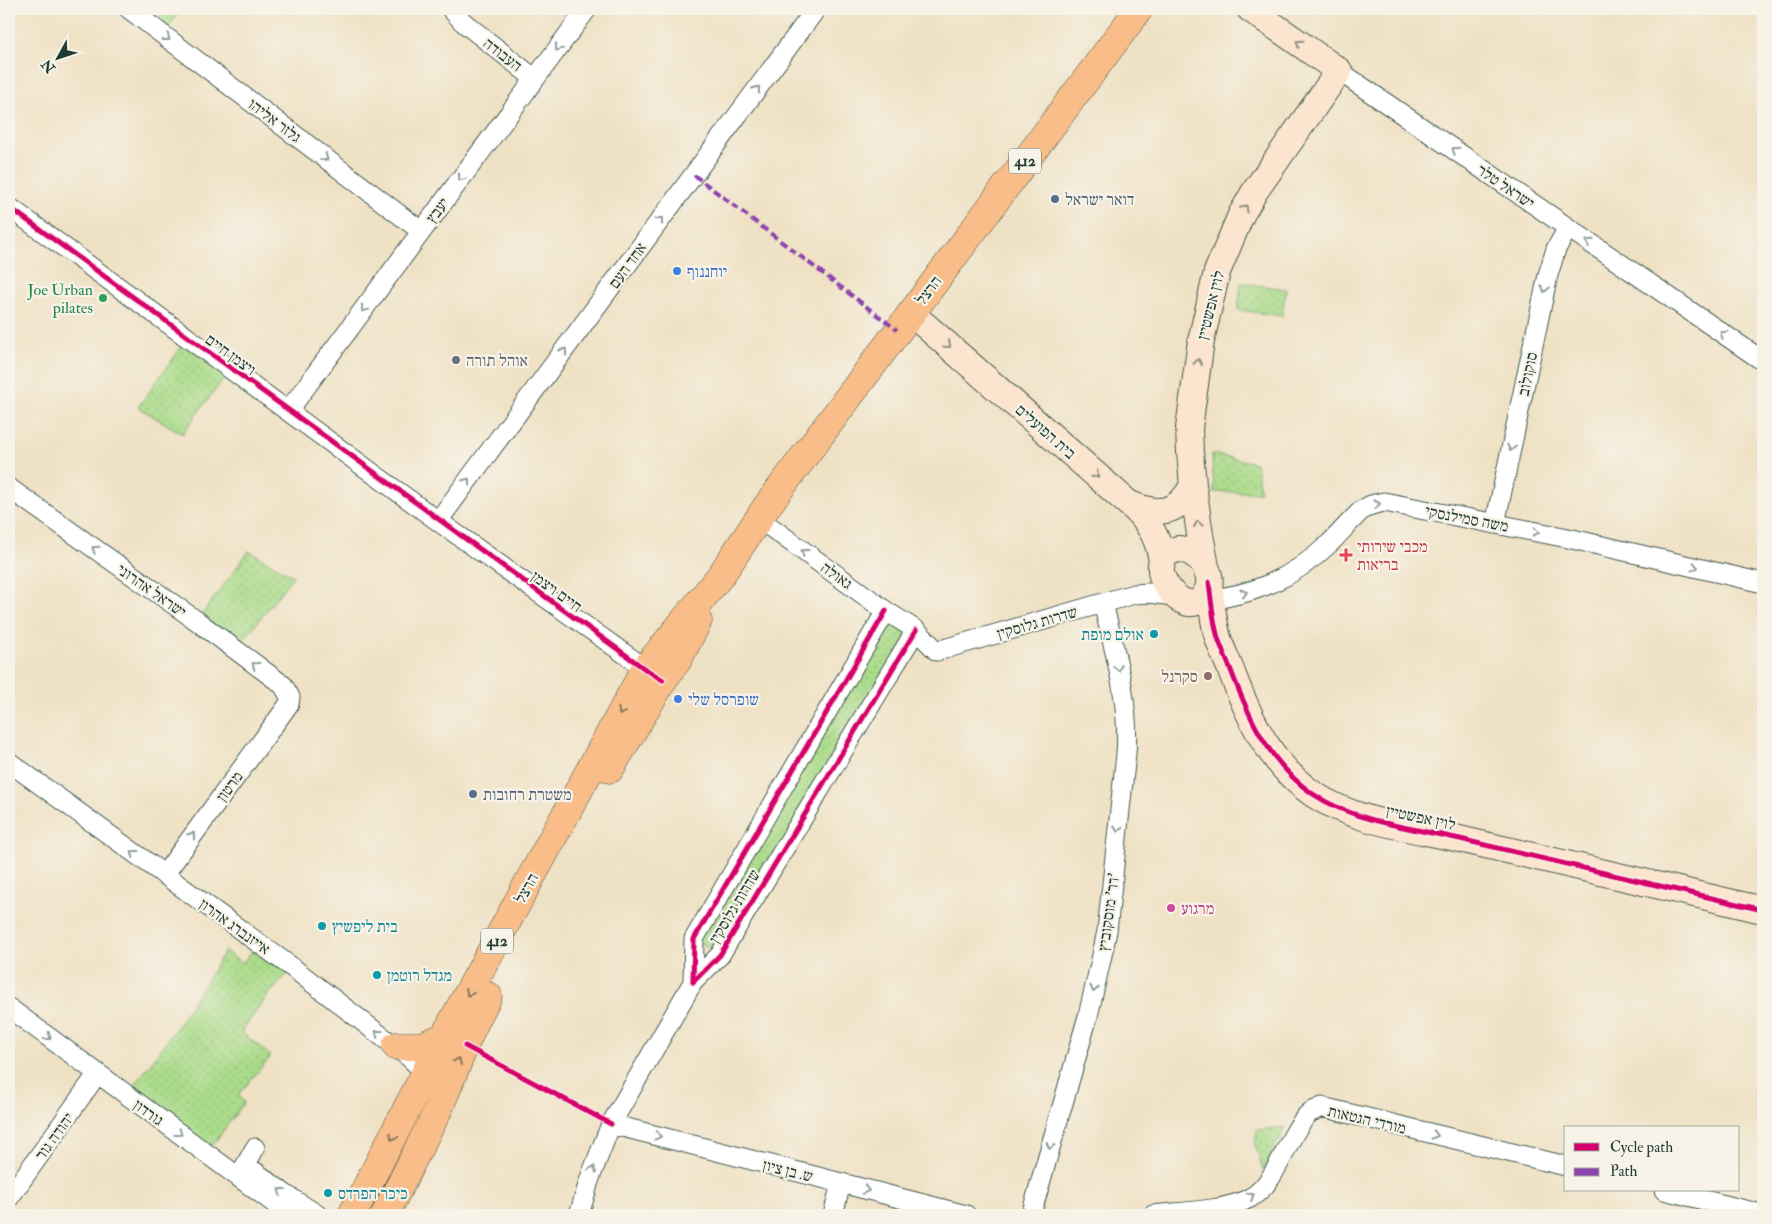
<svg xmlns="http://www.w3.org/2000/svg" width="1772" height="1224" viewBox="0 0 1772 1224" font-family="'IM FELL Double Pica','Frank Ruhl Libre',serif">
  <defs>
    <pattern id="park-dots" width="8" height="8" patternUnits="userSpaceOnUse" patternTransform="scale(1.25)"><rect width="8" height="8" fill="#aadb8a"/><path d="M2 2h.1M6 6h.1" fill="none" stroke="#92bd78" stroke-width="1.8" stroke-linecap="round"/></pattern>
  </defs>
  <rect width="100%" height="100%" fill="#f7f3e8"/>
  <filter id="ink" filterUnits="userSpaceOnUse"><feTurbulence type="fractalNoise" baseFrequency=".02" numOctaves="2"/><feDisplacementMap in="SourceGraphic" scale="10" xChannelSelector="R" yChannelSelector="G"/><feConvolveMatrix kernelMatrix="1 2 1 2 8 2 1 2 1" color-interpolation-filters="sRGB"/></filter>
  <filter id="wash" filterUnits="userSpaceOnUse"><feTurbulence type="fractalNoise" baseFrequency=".0096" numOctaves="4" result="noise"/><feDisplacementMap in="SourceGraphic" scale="20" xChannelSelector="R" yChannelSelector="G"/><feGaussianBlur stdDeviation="1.12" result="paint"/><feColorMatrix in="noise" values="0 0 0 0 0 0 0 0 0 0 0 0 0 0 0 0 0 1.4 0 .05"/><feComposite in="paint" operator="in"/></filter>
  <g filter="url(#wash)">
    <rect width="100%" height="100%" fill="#efe1c4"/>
    <path fill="url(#park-dots)" stroke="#648c5f" d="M138 9H181L166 31Z
      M1241 283 1286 289 1282 316 1238 310Z
      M188 338 231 369 182 434 138 407Z
      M1212 454 1256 463 1260 492H1214Z
      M249 551 293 576 236 650 197 621Z
      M890 615 912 630 718 953 696 941Z
      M259 943 293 968 269 994 241 1032 271 1056 238 1095 244 1102 207 1153 127 1096 177 1027 225 951 242 963Z
      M1285 1127 1263 1171 1255 1145 1257 1130Z"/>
  </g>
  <g filter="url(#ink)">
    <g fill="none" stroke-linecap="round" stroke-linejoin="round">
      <defs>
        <path id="street" d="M129 9 421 231
          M451 9 463 22 535 79
          M1339 71 1763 361
          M9 207 438 521 653 674
          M288 411 587 9
          M9 488 197 621 283 685 290 697 289 704 164 875
          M758 518 886 611 916 630 937 651 1134 594 1149 593 1174 596
          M438 521 816 9
          M1495 524 1548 275 1556 249 1568 228
          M1200 601C1253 595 1291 580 1330 543 1341 532 1351 520 1362 510L1371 505 1384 502 1568 538 1763 583
          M9 762 293 968 410 1058 426 1073 430 1081
          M693 982 694 939 886 611
          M9 1008 290 1215
          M611 1124 966 1215
          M246 1165 285 1194 318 1215
          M240 1175 255 1148
          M1664 1190 1761 1214
          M9 1198 98 1073
          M579 1215 590 1178 611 1124 693 982 720 955 916 630
          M833 1215 841 1183
          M1031 1215 1088 1016 1101 960 1107 931 1126 754C1130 702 1115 653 1103 603
          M1153 1215C1181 1212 1226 1211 1250 1198 1276 1183 1284 1146 1301 1123 1304 1119 1307 1114 1311 1112 1315 1110 1319 1109 1322 1107L1566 1166"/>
        <path id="secondary" d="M911 313 1136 510C1151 525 1160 541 1162 563
          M1128 503C1157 516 1178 515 1193 485
          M1178 549C1198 550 1218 574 1206 593 1186 629 1134 558 1178 549Z
          M1207 572 1200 535 1193 485 1190 452 1189 428 1201 341 1217 272 1241 215 1255 191 1339 71 1250 9
          M1209 582C1211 601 1213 620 1218 638 1222 650 1228 662 1232 673 1250 720 1271 765 1313 794 1358 824 1417 828 1468 841 1567 864 1665 887 1763 910"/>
        <path id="primary" d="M610 769 663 680 677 661 698 621
          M396 1046H421L444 1037
          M352 1215 444 1037 645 669 721 575 767 506 1139 9
          M385 1215 439 1108 471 1030 488 996"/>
      </defs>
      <use href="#street" stroke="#3e564a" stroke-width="21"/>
      <use href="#secondary" stroke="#3e564a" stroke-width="28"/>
      <use href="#primary" stroke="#3e564a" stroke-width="29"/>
      <use href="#street" stroke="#fff" stroke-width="19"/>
      <use href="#secondary" stroke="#fce5cf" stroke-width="26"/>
      <use href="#primary" stroke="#f8bd88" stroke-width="28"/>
      <path stroke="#8e44ad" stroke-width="4" stroke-dasharray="8 4" stroke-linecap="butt" d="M694 175 897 330"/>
      <defs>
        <path id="cycleway" d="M9 207 645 669 663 680
          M1209 582C1211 601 1213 620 1218 638 1222 650 1228 662 1232 673 1250 720 1271 765 1313 794 1358 824 1417 828 1468 841 1567 864 1665 887 1763 910
          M693 982 694 939 886 611
          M693 982 720 955 916 630
          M465 1046 611 1124"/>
      </defs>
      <use href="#cycleway" stroke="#f7f3e8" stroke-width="8"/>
      <use href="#cycleway" stroke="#d6006c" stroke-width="5"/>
    </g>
    <defs><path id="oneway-chevron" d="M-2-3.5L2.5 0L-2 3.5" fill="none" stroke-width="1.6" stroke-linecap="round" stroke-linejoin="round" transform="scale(1.25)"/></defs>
    <g stroke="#8f9e9a">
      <use href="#oneway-chevron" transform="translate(167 38) rotate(37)"/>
      <use href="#oneway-chevron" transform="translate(558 48) rotate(127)"/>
      <use href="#oneway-chevron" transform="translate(757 89) rotate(-54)"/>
      <use href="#oneway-chevron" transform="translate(1455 150) rotate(-146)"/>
      <use href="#oneway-chevron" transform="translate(325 158) rotate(37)"/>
      <use href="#oneway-chevron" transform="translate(461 178) rotate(127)"/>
      <use href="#oneway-chevron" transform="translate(660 220) rotate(-54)"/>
      <use href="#oneway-chevron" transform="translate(1589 242) rotate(-146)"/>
      <use href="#oneway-chevron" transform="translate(1545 289) rotate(102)"/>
      <use href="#oneway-chevron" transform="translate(364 309) rotate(127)"/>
      <use href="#oneway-chevron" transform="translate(1723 334) rotate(-146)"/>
      <use href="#oneway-chevron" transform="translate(564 351) rotate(-54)"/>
      <use href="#oneway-chevron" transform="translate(1511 448) rotate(102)"/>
      <use href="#oneway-chevron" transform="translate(467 481) rotate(-54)"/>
      <use href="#oneway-chevron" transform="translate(1377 504) rotate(-12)"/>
      <use href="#oneway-chevron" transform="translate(1536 532) rotate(11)"/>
      <use href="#oneway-chevron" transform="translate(95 549) rotate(-145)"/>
      <use href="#oneway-chevron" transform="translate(804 552) rotate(-144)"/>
      <use href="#oneway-chevron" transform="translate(1695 567) rotate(13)"/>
      <use href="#oneway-chevron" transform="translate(1244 593) rotate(-15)"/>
      <use href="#oneway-chevron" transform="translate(255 665) rotate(-144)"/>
      <use href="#oneway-chevron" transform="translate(1118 668) rotate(77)"/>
      <use href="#oneway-chevron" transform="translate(1118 829) rotate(96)"/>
      <use href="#oneway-chevron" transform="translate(192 835) rotate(-54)"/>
      <use href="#oneway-chevron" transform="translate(134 853) rotate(-144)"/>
      <use href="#oneway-chevron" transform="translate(1094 989) rotate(104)"/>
      <use href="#oneway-chevron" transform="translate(378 1033) rotate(-143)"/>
      <use href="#oneway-chevron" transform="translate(48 1037) rotate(37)"/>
      <use href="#oneway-chevron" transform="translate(179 1133) rotate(36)"/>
      <use href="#oneway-chevron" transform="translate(1435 1135) rotate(14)"/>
      <use href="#oneway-chevron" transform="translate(658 1136) rotate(15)"/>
      <use href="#oneway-chevron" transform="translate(1050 1146) rotate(106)"/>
      <use href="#oneway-chevron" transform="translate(593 1169) rotate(-69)"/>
      <use href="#oneway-chevron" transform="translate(866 1190) rotate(14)"/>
      <use href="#oneway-chevron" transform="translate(281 1191) rotate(-144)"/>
      <use href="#oneway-chevron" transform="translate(1251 1196) rotate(-32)"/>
    </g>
    <g stroke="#8e9182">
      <use href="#oneway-chevron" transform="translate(1299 43) rotate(-145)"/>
      <use href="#oneway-chevron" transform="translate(1245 208) rotate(-59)"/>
      <use href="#oneway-chevron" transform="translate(948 345) rotate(41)"/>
      <use href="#oneway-chevron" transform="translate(1198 362) rotate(-82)"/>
      <use href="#oneway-chevron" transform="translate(1096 475) rotate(41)"/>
      <use href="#oneway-chevron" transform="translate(1198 524) rotate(-98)"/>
    </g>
    <g stroke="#81775a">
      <use href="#oneway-chevron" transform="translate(621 712) rotate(119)"/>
      <use href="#oneway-chevron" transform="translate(469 993) rotate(118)"/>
      <use href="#oneway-chevron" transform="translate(458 1061) rotate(-65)"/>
      <use href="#oneway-chevron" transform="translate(393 1137) rotate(118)"/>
    </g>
  </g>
  <g fill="#5c6f8a" stroke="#f7f3e8" stroke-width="2">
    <circle cx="1055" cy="199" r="5"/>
    <circle cx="473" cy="794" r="5"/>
  </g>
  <g fill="#3f7fe0" stroke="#f7f3e8" stroke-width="2">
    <circle cx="677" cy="271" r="5"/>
    <circle cx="678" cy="699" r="5"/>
  </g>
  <circle fill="#2e9e5b" stroke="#f7f3e8" stroke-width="2" cx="103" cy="298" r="5"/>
  <circle fill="#6b7280" stroke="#f7f3e8" stroke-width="2" cx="456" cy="360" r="5"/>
  <path fill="#e0444e" stroke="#f7f3e8" stroke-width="2" d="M1343.5 547.5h5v5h5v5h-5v5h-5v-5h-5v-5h5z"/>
  <g fill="#0f9aa8" stroke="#f7f3e8" stroke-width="2">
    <circle cx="1154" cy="634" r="5"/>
    <circle cx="322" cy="926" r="5"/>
    <circle cx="377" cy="975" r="5"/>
    <circle cx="328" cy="1193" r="5"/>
  </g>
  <circle fill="#8d6e63" stroke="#f7f3e8" stroke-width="2" cx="1208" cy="676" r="5"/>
  <circle fill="#d1479c" stroke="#f7f3e8" stroke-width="2" cx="1171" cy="908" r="5"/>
  <g text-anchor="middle" stroke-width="4.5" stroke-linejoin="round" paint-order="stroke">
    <g fill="#f7f3e8" stroke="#60746a" stroke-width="1">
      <rect x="1009" y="148.5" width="32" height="25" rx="4"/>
      <rect x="481" y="928.5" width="32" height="25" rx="4"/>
    </g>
    <g font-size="15" font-weight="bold" fill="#1f3d34">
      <text x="1025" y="166">412</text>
      <text x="497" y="946">412</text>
    </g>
    <g font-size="16" fill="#1f3d34" stroke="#f7f3e8">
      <text transform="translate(503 54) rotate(38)" y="6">העבודה</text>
      <text transform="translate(275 120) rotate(37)" y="6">גלזר אליהו</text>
      <text transform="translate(1506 186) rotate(34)" y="6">ישראל טלר</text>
      <text transform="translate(437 210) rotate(-53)" y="6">יעבץ</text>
      <text transform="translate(627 265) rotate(-54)" y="6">אחד העם</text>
      <text transform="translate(928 290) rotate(-53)" y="6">הרצל</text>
      <text transform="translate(1210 305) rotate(-76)" y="6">לוין אפשטיין</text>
      <text transform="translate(231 354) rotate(36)" y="6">ויצמן חיים</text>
      <text transform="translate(1527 374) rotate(-78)" y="6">סוקולוב</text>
      <text transform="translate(1046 431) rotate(41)" y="6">בית הפועלים</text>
      <text transform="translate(1467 518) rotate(11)" y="6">משה סמילנסקי</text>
      <text transform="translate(837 575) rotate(36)" y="6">גאולה</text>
      <text transform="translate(152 590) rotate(35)" y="6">ישראל אהרוני</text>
      <text transform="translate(557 591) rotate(36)" y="6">חיים ויצמן</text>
      <text transform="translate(1037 622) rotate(-16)" y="6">שדרות גלוסקין</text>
      <text transform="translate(229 786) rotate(-54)" y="6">מרטון</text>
      <text transform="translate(1421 817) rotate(12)" y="6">לוין אפשטיין</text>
      <text transform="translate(526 888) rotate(-61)" y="6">הרצל</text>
      <text transform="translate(734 906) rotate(-59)" y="6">שדרות גלוסקין</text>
      <text transform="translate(1108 912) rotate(-82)" y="6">דר' מוסקוביץ'</text>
      <text transform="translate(235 926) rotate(36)" y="6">אייזנברג אהרון</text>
      <text transform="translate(149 1112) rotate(36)" y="6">גורדון</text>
      <text transform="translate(1367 1119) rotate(13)" y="6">מורדי הגטאות</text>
      <text transform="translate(54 1136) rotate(-54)" y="6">יהודה גור</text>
      <text transform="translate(788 1170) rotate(14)" y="6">ש. בן ציון</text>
    </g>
    <g font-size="16" fill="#4e5e75" stroke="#f7f3e8" text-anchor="start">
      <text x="1065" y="205">דואר ישראל</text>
      <text x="483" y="800">משטרת רחובות</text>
    </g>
    <g font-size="16" fill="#366cbe" stroke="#f7f3e8" text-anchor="start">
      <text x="687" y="277">יוחננוף</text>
      <text x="688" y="705">שופרסל שלי</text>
    </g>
    <g font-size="16" fill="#27864d" stroke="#f7f3e8" text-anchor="end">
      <text x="93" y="295">Joe Urban<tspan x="93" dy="18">pilates</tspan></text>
    </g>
    <g font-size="16" fill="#5b616d" stroke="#f7f3e8" text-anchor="start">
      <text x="466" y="366">אוהל תורה</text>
    </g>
    <g font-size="16" fill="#be3a42" stroke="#f7f3e8" text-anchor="start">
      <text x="1357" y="552">מכבי שירותי<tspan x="1357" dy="18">בריאות</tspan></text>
    </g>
    <g font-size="16" fill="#0d838f" stroke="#f7f3e8" text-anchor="start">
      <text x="1144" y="640" text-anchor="end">אולם מופת</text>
      <text x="332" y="932">בית ליפשיץ</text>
      <text x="387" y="981">מגדל רוטמן</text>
      <text x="338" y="1199">כיכר הפרדס</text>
    </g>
    <g font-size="16" fill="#785e54" stroke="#f7f3e8" text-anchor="end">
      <text x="1198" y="682">סקרנל</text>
    </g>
    <g font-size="16" fill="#b23c85" stroke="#f7f3e8" text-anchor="start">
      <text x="1181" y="914">מרגוע</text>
    </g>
  </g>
  <rect width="1772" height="1224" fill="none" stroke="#f7f3e8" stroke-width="30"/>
  <rect x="1564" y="1126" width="175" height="65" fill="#f7f3e8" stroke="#a1aaa0"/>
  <rect x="1574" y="1143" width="25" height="8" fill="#d6006c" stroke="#a1aaa0"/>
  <text x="1610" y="1152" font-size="15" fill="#1f3d34">Cycle path</text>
  <rect x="1574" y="1168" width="25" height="8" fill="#8e44ad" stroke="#a1aaa0"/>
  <text x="1610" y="1176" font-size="15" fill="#1f3d34">Path</text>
  <g transform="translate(58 58) rotate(230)" stroke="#f7f3e8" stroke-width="4" paint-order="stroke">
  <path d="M0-4L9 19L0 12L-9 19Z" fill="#1f3d34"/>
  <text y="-8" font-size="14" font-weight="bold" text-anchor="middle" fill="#1f3d34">N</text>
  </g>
</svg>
